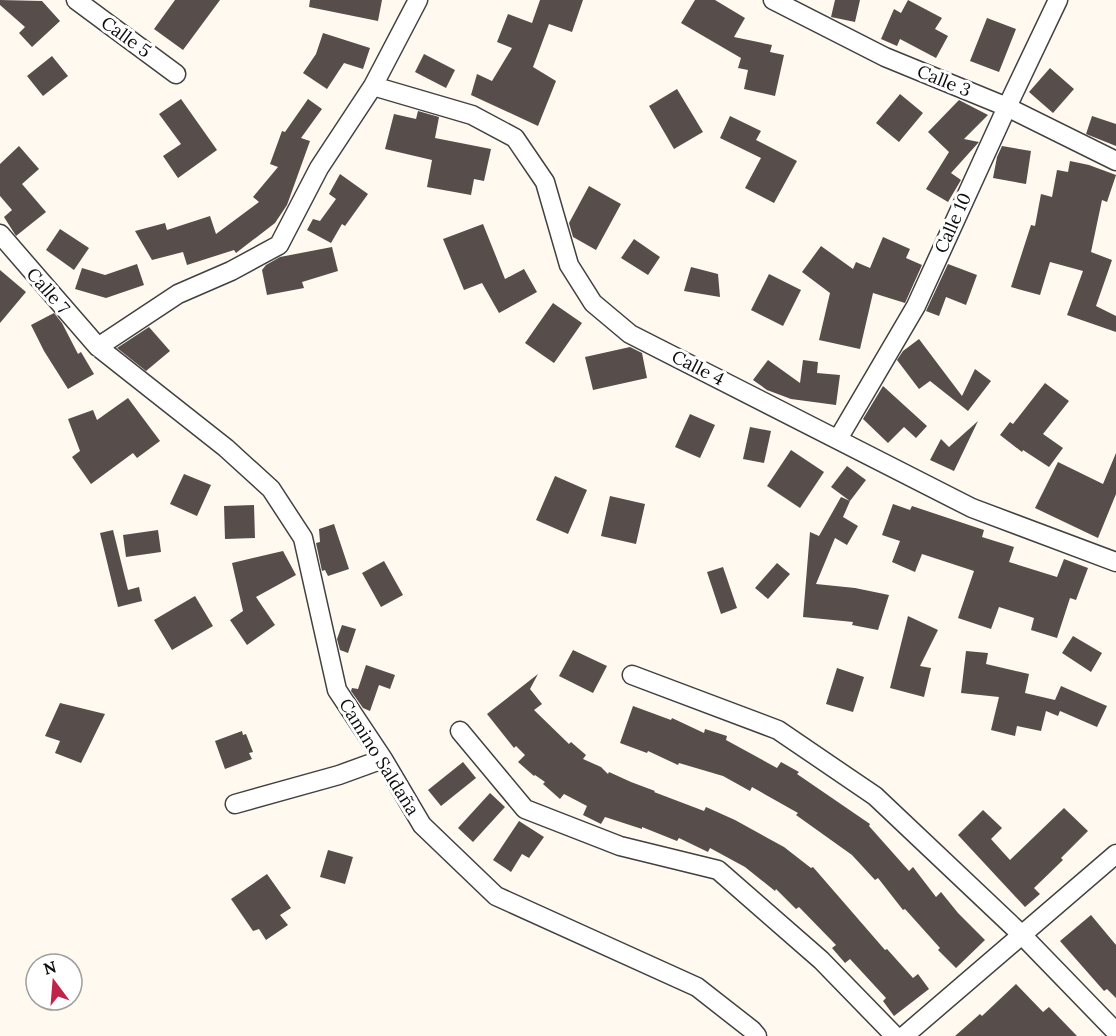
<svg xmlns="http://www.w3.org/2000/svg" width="1116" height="1036" viewBox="0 0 1116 1036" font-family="Lora,serif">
  <rect width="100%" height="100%" fill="#fff9f0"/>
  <path fill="#574d4b" d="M0 0 42 1 60 21 32 47 19 33 25 27 0 5Z
    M175 0H220L183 50 154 29Z
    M310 0H382L378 21 309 7Z
    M540 0H583L572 32 549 24 533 67 556 81 538 126 471 95 477 74 492 81 512 48 497 42 508 14 532 23Z
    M695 0H715L745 18 734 37 772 45 770 52 784 55 775 96 744 89 748 70 738 68 741 58 681 23Z
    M835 0H860L855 22 831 17Z
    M908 0 942 18 935 29 948 36 936 58 900 39 897 46 881 39 894 9 901 13Z
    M987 18 1016 29 999 72 970 61Z
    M323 33 370 48 363 69 344 63 327 89 303 73 316 54Z
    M424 54 455 70 446 88 415 72Z
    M52 56 68 76 43 96 27 76Z
    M1050 68 1074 89 1053 113 1029 92Z
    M677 89 703 132 674 149 649 106Z
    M900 94 923 113 899 142 876 123Z
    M181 99 217 150 178 178 163 156 181 144 159 114Z
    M308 99 322 109 301 138 310 141 287 205 275 223 236 253 234 250 187 265 183 252 152 260 135 231 165 223 167 230 210 216 216 234 259 202 253 197 278 167 270 164 282 131 285 132Z
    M959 100 988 115 964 139 979 142 951 173 961 180 948 202 926 189 949 152 928 132Z
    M418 111 439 117 435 138 491 149 484 181 474 179 471 195 427 187 432 160 385 149 394 114 416 119Z
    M730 116 761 131 756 140 797 161 774 203 745 188 761 158 720 138Z
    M1092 116 1116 124V146L1086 134Z
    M19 146 39 169 22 184 46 212 16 236 4 217 12 210 0 196V164Z
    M1002 146 1031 151 1026 184 993 178 997 157Z
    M1070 161 1089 165 1116 175 1107 202 1102 200 1091 252 1112 260 1096 306 1116 316V332L1067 315 1083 271 1050 262 1040 295 1011 287 1031 225 1035 226 1041 194 1052 197 1057 170 1068 172Z
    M340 174 368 194 345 226 342 224 331 243 307 230 313 219 320 221 336 199 329 194Z
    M589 186 621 204 596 250 573 237 569 223Z
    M483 224 505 279 524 269 537 292 499 313 482 283 464 290 443 239Z
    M60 229 89 248 74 270 46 250Z
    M883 237 910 249 906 258 922 265 905 303 873 293 860 349 819 340 830 293 802 272 821 246 853 269 856 262 870 268Z
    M634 239 660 257 648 275 621 258Z
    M332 247 338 271 302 282 304 288 267 295 262 270 266 265 280 257Z
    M137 264 144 285 106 298 75 289 82 268 105 275Z
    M948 264 977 275 966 305 946 297 939 316 926 311Z
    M691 267 718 274 720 297 684 291Z
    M0 270 26 292 0 323Z
    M769 274 801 290 783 326 751 310Z
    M553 303 582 323 554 363 525 343Z
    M54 313 62 323 78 354 81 352 94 374 68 389 44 351 31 325Z
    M149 327 170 351 146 371 117 348Z
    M919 339 962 396 975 369 991 381 968 411 930 381 919 389 897 360 903 351Z
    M630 347 642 353 647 378 593 390 585 357Z
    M768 360 800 383 803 360 818 362 817 373 840 375 836 405 791 399 767 390 753 380Z
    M1045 383 1069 401 1043 434 1063 448 1049 467 1023 450 1022 452 1000 435 1010 422 1013 424Z
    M883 386 927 426 916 438 904 427 888 443 863 419Z
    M128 398 160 441 137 458 133 453 91 484 72 457 80 451 68 419 93 410 97 420Z
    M690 414 715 425 700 458 675 447Z
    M978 421 954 471 930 460 941 439 949 447Z
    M750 427 771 431 764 463 743 459Z
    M791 450 824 472 800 508 767 486Z
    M1116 453V494L1098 538 1035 508 1058 462 1103 484Z
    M847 466 866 480 850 501 831 487Z
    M184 474 211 485 197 516 170 504Z
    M555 476 587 490 568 534 536 520Z
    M610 496 645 504 636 544 601 536Z
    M841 497 850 501 843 517 858 526 847 545 835 538 816 584 855 588 889 595 878 630 852 625 853 622 803 617 810 532 819 536Z
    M893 504 910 510 912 506 984 530 982 537 1014 547 1009 562 1057 577 1064 559 1088 568 1076 600 1070 598 1057 638 1031 630 1034 618 999 607 991 629 958 618 974 571 922 554 915 572 892 562 900 541 882 535Z
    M254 505 255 538 225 539 224 506Z
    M334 524 349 569 328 576 325 570 322 571 316 543 320 542 319 529Z
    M113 530 128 590 139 587 142 601 118 607 100 533Z
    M158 530 161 552 126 557 123 535Z
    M283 551 296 575 256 597 275 625 247 645 230 620 243 611 232 563Z
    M384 561 403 595 381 607 362 573Z
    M777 563 790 574 768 599 755 588Z
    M723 567 737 608 721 614 707 572Z
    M195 596 213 626 172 650 154 620Z
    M908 616 938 630 920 666 931 668 924 697 890 688Z
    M342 625 356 629 348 653 340 650 337 639Z
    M1073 636 1102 653 1091 672 1062 653Z
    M573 650 607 666 593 693 559 676Z
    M966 651 988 653 986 664 1029 674 1025 693 1055 700 1061 686 1107 706 1097 727 1060 711 1058 716 1046 711 1041 731 1017 726 1015 736 991 730 999 697 961 693Z
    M366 665 395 675 390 689 379 685 370 711 363 708 351 691 352 688 358 689Z
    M837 668 864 677 853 712 826 704Z
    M538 674 530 689 542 704 534 710 569 744 571 742 586 755 583 759 601 767 608 774 609 772 631 782 655 791 654 792 704 811 706 807 735 820 784 847 811 868 813 867 885 950 887 949 913 978 918 974 929 989 894 1016 883 1001 886 998 850 959 845 963 832 948 836 945 799 907 796 909 776 889 775 891 745 867 710 848 708 852 679 838 677 841 642 827V829L605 817 601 824 583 815 587 806 564 794 560 799 543 784 545 782 535 775 534 776 518 762 525 755 516 746 514 748 487 714Z
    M60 703 105 714 81 763 55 753 60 741 45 736Z
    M633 706 671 720 672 718 704 733 705 729 727 736 726 740 777 768 781 762 799 772 797 774 870 824 869 826 909 871 913 867 936 897 941 892 958 913 985 940 956 968 938 950 940 948 905 909 903 910 878 878 875 880 852 855 796 815 798 813 752 787 750 791 723 776 679 763 678 765 648 751 647 753 620 743Z
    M242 731 243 735 246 734 253 752 249 753 252 759 225 769 215 741Z
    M463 762 476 778 441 806 428 790Z
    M490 793 505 807 473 842 458 828Z
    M1064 808 1088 831 1061 858 1063 860 1034 888 1040 894 1025 907 958 835 983 810 1002 828 991 839 1010 860Z
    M519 821 544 837 529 858 522 854 511 872 493 860Z
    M328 850 353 857 345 884 320 877Z
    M267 874 291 908 280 915 288 925 266 940 259 929 253 931 231 899Z
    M1091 915 1116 945V998L1107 989 1104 991 1060 941Z
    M1016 984 1043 1012 1049 1007 1077 1036H955L980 1014 982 1016Z"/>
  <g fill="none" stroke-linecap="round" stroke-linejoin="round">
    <defs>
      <path id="street" d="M76 0 176 74
        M773 0 885 57 1007 107 1116 161
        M373 86 472 115 515 138 545 182 569 265 593 303 630 334 972 508 1116 562
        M0 234 98 347 226 448 271 489 303 538 337 690 383 759 422 825 496 896 697 987 752 1030 757 1036
        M98 347 178 294 231 271 279 245 319 168 373 86 418 0
        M838 439 916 306 1007 107 1058 0
        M632 675 778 730 875 796 1022 935 1116 1032
        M460 731 525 809 620 846 718 870 821 960 895 1036
        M235 804 339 775 383 759
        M904 1036 1116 854"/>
    </defs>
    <use href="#street" stroke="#414141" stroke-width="21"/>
    <use href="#street" stroke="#fff" stroke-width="18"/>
  </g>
  <g text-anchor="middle" stroke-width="6" stroke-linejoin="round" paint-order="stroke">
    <g font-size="18" fill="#0e0e0e" stroke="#fff">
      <text transform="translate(126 37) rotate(36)" y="6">Calle 5</text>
      <text transform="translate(944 81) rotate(22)" y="6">Calle 3</text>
      <text transform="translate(953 223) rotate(-66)" y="6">Calle 10</text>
      <text transform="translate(48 291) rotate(49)" y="6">Calle 7</text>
      <text transform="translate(698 368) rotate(27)" y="6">Calle 4</text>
      <text transform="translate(379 757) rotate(58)" y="6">Camino Saldaña</text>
    </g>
  </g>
  <g transform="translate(54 982) rotate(344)"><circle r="28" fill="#ffffff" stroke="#9f9f9f" stroke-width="1.5"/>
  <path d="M0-4.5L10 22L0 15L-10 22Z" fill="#c02549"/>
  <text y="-9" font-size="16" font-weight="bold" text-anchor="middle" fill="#0e0e0e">N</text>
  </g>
</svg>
